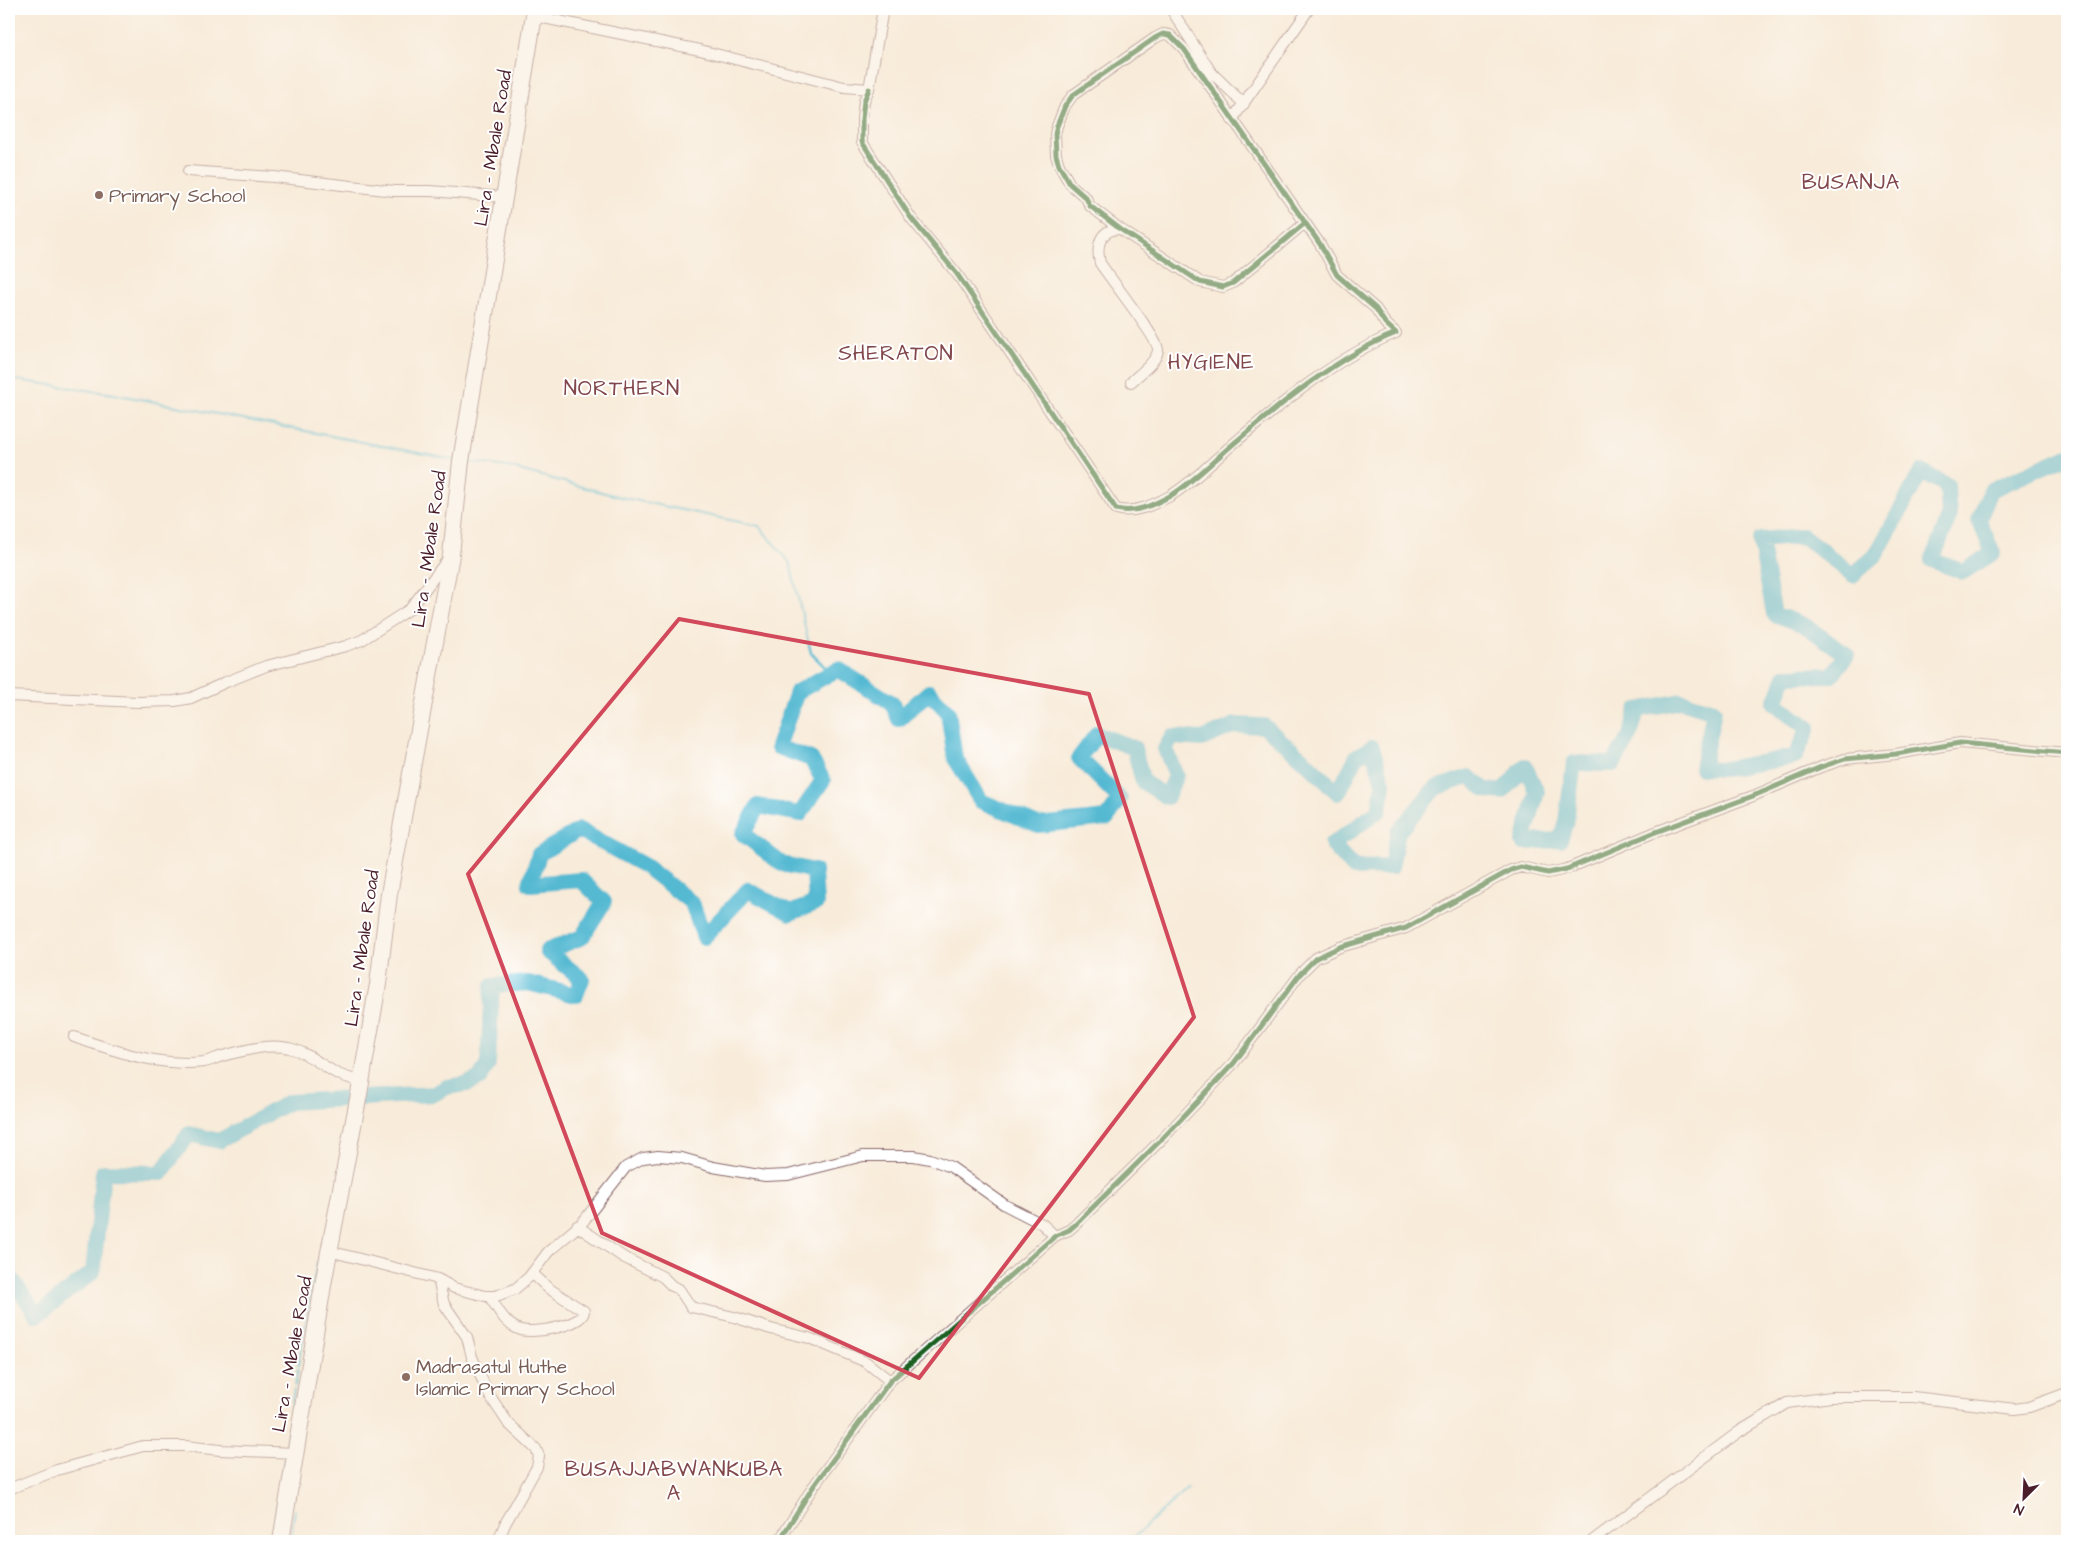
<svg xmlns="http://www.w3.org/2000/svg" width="2076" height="1550" viewBox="0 0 2076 1550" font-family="'Architects Daughter',sans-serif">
  <rect width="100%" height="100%" fill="#fff"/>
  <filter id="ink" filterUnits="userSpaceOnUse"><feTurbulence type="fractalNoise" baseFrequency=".02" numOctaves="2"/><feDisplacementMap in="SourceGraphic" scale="10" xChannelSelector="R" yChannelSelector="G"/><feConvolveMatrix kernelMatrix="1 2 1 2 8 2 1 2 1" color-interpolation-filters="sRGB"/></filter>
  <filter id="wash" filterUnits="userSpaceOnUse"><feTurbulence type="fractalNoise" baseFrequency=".0096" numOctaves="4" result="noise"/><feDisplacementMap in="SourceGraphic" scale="20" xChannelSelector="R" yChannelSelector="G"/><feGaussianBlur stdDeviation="1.12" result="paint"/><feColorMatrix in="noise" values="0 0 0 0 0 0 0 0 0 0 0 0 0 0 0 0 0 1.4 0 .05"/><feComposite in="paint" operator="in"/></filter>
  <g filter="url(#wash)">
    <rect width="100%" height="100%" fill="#f8ebd9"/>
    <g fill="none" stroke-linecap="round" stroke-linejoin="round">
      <path stroke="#54b9d2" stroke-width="2.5" d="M9 379 114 394 455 460
        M468 462 508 467 620 497 759 526 790 563 811 653 831 673
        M298 1366 317 1262
        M295 1386 298 1370
        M286 1447 294 1390
        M272 1541 285 1456
        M290 1541 295 1510
        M1130 1541 1188 1487"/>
      <path stroke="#54b9d2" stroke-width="16" d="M9 1275 37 1315 93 1272 103 1172 161 1173 189 1134 219 1141 289 1102 434 1094 447 1087 467 1084 480 1078 488 1064 492 986 528 983 576 995 582 979 547 951 582 937 604 902 581 880 530 884 539 854 579 830 645 866 692 903 704 937 748 890 790 913 816 903 814 871 782 864 743 834 758 806 800 814 823 780 811 759 778 747 797 692 838 669 892 703 899 719 929 692 948 712 955 758 981 801 1038 825 1107 818 1120 799 1079 758 1097 734 1134 748 1143 782 1167 797 1176 775 1165 749 1172 737 1202 739 1235 725 1264 726 1305 761 1338 793 1357 756 1372 747 1383 783 1379 811 1332 844 1354 868 1391 867 1398 832 1435 788 1469 777 1486 790 1502 792 1525 766 1537 792 1523 842 1560 840 1566 821 1574 763 1613 764 1630 736 1637 710 1681 701 1714 711 1702 768 1724 769 1795 757 1808 728 1775 703 1785 676 1832 675 1847 655 1804 625 1774 614 1760 540 1803 536 1853 575 1876 555 1921 472 1947 485 1949 517 1932 560 1963 572 1993 553 1979 520 1991 490 2067 456"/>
    </g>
  </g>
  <g filter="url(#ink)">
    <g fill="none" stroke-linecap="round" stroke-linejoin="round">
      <defs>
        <path id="street" d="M1171 9 1211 72 1244 104
          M534 16 700 50 844 87 869 89 883 9
          M869 89 864 101 862 119V142L911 218 957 274 1116 509C1135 514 1153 505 1170 496 1192 483 1212 462 1232 445 1279 405 1338 356 1396 333L1385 323 1376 309 1337 275 1320 244 1184 49 1170 35 1163 34 1155 38 1073 95 1065 106 1057 126 1055 134 1056 155 1059 165 1070 184 1086 198 1090 206 1120 229 1200 282 1223 287 1233 283 1305 223
          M1232 120 1309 9
          M188 171 274 177 394 191H431L503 197
          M1120 229C1099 229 1096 247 1100 263 1109 277 1159 340 1158 350 1157 362 1139 374 1131 382
          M9 696 138 702 175 701 191 698 226 682 266 666 346 646 362 640 410 609 448 559
          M74 1037C115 1051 160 1067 204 1062 210 1061 216 1058 222 1056 242 1051 269 1043 289 1048 307 1052 321 1065 336 1073 344 1077 353 1079 361 1082
          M577 1226 623 1257 663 1277 672 1286 679 1289 691 1307 734 1317 771 1329 809 1338 866 1362 890 1381
          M329 1251 438 1279 454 1288 485 1296H496L515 1289 529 1277 548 1252 582 1223 626 1167 643 1158 658 1156 682 1158 713 1167 765 1176 788 1175 863 1156H914L930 1159 951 1167 1005 1205 1042 1224 1055 1236
          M438 1279 444 1304 467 1337 472 1357 488 1393 508 1423 536 1449 539 1456 537 1467 505 1524 498 1541
          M489 1296C498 1309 505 1325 521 1330 533 1334 583 1326 584 1311L548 1288 532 1273
          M9 1489 57 1470 143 1446H185L220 1450 295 1453
          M779 1541 813 1487 890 1381 1055 1236 1069 1230 1076 1224 1164 1137 1234 1063 1300 974 1316 958 1340 947 1406 928 1511 870 1521 867 1548 873 1567 869 1653 833 1753 796 1821 767 1845 759 1896 754 1960 743 2067 753
          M1592 1541 1740 1431 1787 1403 1831 1397H1913L2015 1409 2029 1407 2067 1393"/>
        <path id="primary" d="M281 1541 324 1279 359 1094 378 984 389 894 451 555 461 461 535 9"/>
      </defs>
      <use href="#street" stroke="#876668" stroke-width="12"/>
      <use href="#primary" stroke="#876668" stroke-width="18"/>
      <use href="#street" stroke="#fff" stroke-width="10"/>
      <use href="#primary" stroke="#fff" stroke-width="16"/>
      <defs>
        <path id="cycleway" d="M869 89 864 101 862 119V142L911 218 957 274 1116 509C1135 514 1153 505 1170 496 1192 483 1212 462 1232 445 1279 405 1338 356 1396 333L1385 323 1376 309 1337 275 1320 244 1184 49 1170 35 1163 34 1155 38 1073 95 1065 106 1057 126 1055 134 1056 155 1059 165 1070 184 1086 198 1090 206 1120 229 1200 282 1223 287 1233 283 1305 223
          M779 1541 813 1487 890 1381 1055 1236 1069 1230 1076 1224 1164 1137 1234 1063 1300 974 1316 958 1340 947 1406 928 1511 870 1521 867 1548 873 1567 869 1653 833 1753 796 1821 767 1845 759 1896 754 1960 743 2067 753"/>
      </defs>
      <use href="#cycleway" stroke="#fff" stroke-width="8"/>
      <use href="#cycleway" stroke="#1b5e20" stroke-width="5"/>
    </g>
  </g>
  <path d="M0 0H2076V1550H0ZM679 619 1089 694 1194 1017 919 1378 602 1233 468 874Z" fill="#f8ebd9" fill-opacity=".55" fill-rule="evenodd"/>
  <path fill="none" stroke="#d1495b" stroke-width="4" stroke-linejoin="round" d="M679 619 1089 694 1194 1017 919 1378 602 1233 468 874Z"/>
  <g fill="#8d6e63" stroke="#fff" stroke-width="2">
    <circle cx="99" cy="195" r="5"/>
    <circle cx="406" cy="1377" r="5"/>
  </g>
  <g text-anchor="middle" stroke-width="4" stroke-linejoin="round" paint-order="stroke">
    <g font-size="19" fill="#4a1f2b" stroke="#fff">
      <text transform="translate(492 148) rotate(-81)" y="7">Lira - Mbale Road</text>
      <text transform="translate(428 549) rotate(-82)" y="7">Lira - Mbale Road</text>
      <text transform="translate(361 948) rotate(-82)" y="7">Lira - Mbale Road</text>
      <text transform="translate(291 1354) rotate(-80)" y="7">Lira - Mbale Road</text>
    </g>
    <g font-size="19" fill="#785e54" stroke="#fff" text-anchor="start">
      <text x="109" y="202">Primary School</text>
      <text x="416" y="1373">Madrasatul Huthe<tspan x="416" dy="22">Islamic Primary School</tspan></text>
    </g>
    <g font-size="21" letter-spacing="1" fill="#81474a" stroke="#fff">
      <text x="1851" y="189">BUSANJA</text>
      <text x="896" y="360">SHERATON</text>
      <text x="1211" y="369">HYGIENE</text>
      <text x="622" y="395">NORTHERN</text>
      <text x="674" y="1476">BUSAJJABWANKUBA<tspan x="674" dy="24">A</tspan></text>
    </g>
  </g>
  <rect width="2076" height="1550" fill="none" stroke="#fff" stroke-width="30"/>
  <g transform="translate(2024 1498) rotate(204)" stroke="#ffffff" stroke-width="4" paint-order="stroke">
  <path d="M0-4L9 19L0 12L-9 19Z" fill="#4a1f2b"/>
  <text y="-8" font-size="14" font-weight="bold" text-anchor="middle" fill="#4a1f2b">N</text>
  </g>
</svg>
